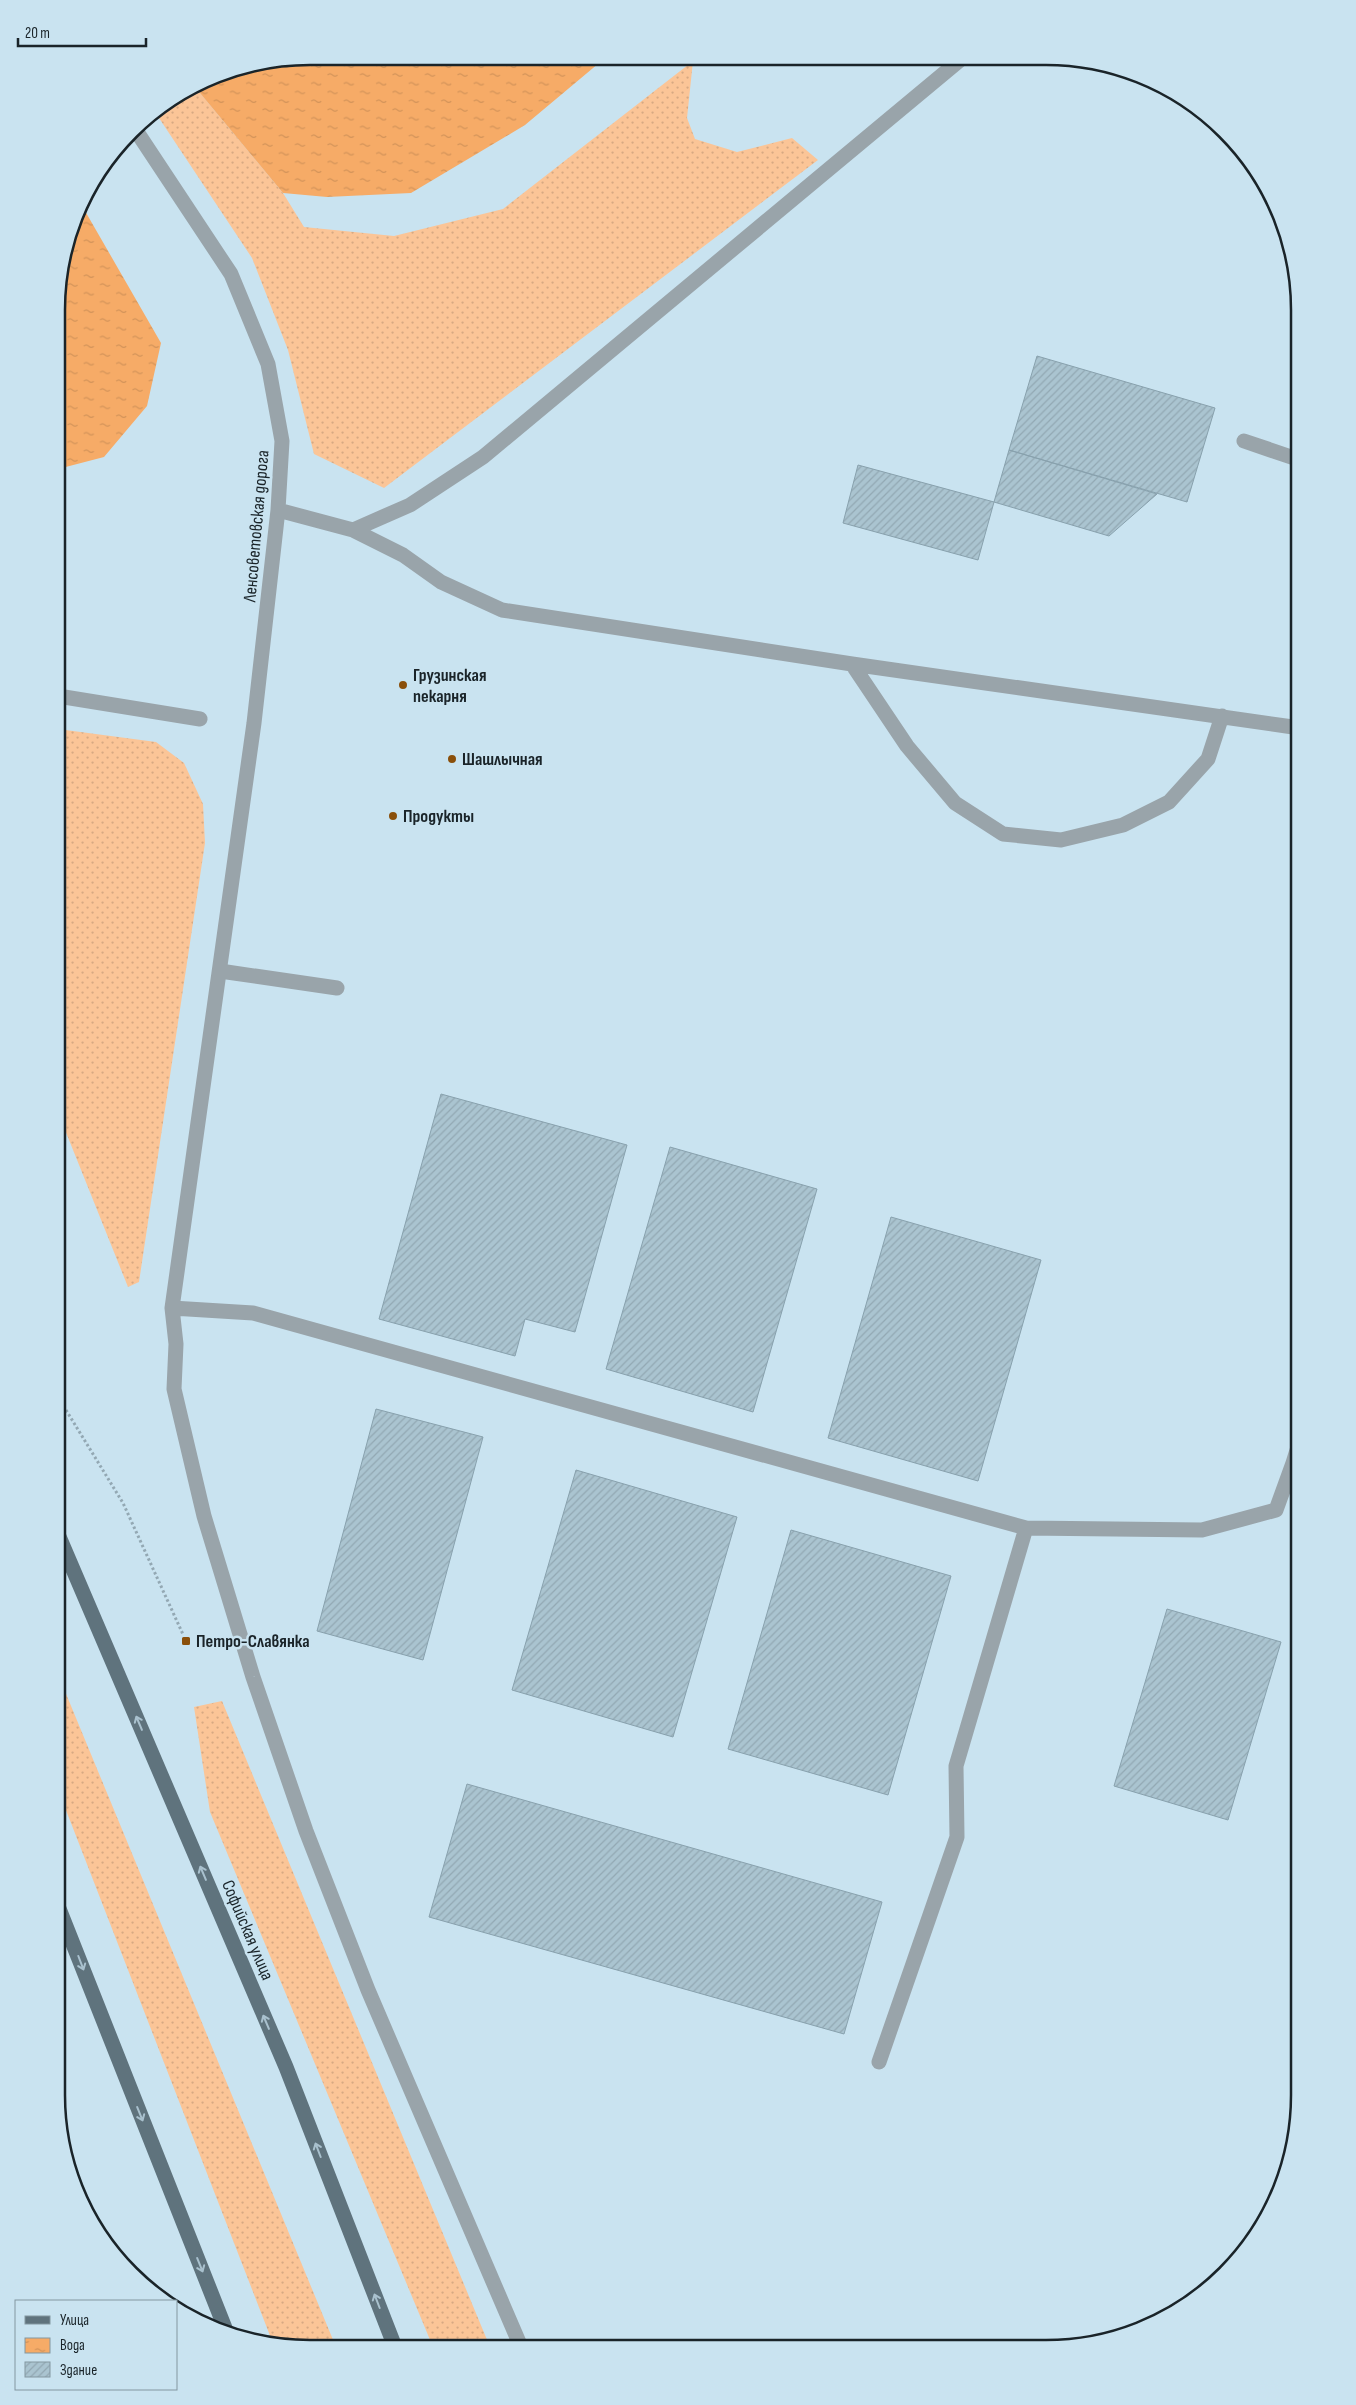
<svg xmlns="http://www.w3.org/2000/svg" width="1356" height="2405" viewBox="0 0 1356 2405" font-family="'Sofia Sans Condensed',sans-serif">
  <defs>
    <pattern id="grass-dots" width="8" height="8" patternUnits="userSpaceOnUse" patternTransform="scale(1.25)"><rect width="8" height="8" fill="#fbc597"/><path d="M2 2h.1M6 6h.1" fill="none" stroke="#d7a982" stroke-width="1.8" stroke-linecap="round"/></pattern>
    <pattern id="water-ripples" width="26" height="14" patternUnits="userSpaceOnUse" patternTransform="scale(1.25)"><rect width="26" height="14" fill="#f6ab67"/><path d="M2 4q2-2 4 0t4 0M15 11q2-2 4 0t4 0" fill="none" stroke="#d29359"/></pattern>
    <pattern id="building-hatch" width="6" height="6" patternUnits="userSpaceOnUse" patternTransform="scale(1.25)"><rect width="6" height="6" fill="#aac4d0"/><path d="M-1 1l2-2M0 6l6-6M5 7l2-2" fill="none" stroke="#92a8b3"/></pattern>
  </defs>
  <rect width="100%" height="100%" fill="#c9e3f0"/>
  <path fill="url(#grass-dots)" d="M693 61 687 118 695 139 737 152 792 138 818 160 384 488 314 454 288 350 252 258 155 112 195 87 283 193 304 227 394 236 503 209Z
    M58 729 156 742 184 763 203 804 205 843 139 1282 128 1287 57 1110Z
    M57 1672 336 2347 274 2346 57 1787Z
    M222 1701 490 2347H433L210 1812 194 1707Z"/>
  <path fill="url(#water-ripples)" d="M310 56 605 58 525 125 411 193 327 197 283 193 195 87 213 75Z
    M81 204 161 343 147 406 104 457 58 469V277Z"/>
  <path fill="url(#building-hatch)" stroke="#88a1ad" d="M1037 356 1215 408 1187 502 1009 450Z
    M1009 450 1157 494 1109 536 994 502Z
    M858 465 994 502 978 560 843 523Z
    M441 1094 627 1145 575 1332 525 1319 515 1356 379 1319Z
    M670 1147 817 1189 753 1412 606 1369Z
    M891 1217 1041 1260 978 1481 828 1438Z
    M376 1409 483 1437 423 1660 317 1631Z
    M576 1470 737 1517 673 1737 512 1690Z
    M791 1530 951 1576 888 1795 728 1749Z
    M1167 1609 1281 1642 1228 1820 1114 1786Z
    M467 1784 882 1902 844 2034 429 1917Z"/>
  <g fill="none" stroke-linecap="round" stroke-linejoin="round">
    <path stroke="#93a8b3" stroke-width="3" stroke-dasharray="2.5 2.5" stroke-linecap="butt" d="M66 1410 123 1503 186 1641"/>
    <path stroke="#99a4aa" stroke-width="15" d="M135 129 231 274 268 364 282 441 278 510 254 723 172 1308 176 1344 174 1389 204 1516 253 1677 306 1831 368 1990 521 2347
      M1244 441 1300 460
      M278 510 353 530 403 555 441 582 502 610 852 664 1300 728
      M353 530 410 505 483 457 960 60
      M852 664 907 746 955 803 1003 834 1061 840 1123 825 1169 802 1208 759 1222 716
      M58 696 200 719
      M220 971 337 988
      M172 1308 253 1313 1026 1528 1202 1530 1276 1510 1293 1463
      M1299 1465 1293 1463 1299 1444
      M879 2062 957 1837 956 1766 1026 1528"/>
    <path stroke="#5f737d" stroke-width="15" d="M57 1532 286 2067 395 2347
      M56 1901 227 2333"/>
  </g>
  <defs><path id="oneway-shaft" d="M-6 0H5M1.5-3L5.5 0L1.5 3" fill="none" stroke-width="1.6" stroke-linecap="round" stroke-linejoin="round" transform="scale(1.25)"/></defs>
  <g stroke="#a9c1ce">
    <use href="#oneway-shaft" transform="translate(139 1723) rotate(-113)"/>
    <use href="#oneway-shaft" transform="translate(203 1873) rotate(-113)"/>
    <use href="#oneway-shaft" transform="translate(81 1963) rotate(69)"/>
    <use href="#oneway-shaft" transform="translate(266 2022) rotate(-113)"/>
    <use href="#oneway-shaft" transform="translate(140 2114) rotate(68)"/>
    <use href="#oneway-shaft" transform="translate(318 2150) rotate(-111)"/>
    <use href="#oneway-shaft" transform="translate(200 2265) rotate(68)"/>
    <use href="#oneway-shaft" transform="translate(377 2301) rotate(-111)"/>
  </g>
  <g fill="#8a4f0a" stroke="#c9e3f0" stroke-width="2">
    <circle cx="403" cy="685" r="5"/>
    <circle cx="452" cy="759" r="5"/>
    <circle cx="393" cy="816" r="5"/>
    <rect x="181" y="1636" width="10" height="10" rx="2.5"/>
  </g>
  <g text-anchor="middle" stroke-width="5" stroke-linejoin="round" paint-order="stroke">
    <g font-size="18" fill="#1a2429" stroke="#c9e3f0">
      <text transform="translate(256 526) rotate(-85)" y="6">Ленсоветовская дорога</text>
      <text transform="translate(248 1930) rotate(67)" y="6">Софийская улица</text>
    </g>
    <g font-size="18" font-weight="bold" fill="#1a2429" stroke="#c9e3f0" text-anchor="start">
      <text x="413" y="681">Грузинская<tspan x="413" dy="21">пекарня</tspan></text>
      <text x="462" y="765">Шашлычная</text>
      <text x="403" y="822">Продукты</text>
      <text x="196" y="1647">Петро-Славянка</text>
    </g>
  </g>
  <path d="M0 0H1356V2405H0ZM310 65H1046A245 245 0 0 1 1291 310V2095A245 245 0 0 1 1046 2340H310A245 245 0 0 1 65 2095V310A245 245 0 0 1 310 65Z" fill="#c9e3f0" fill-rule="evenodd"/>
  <path fill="none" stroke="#1a2429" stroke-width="2.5" d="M310 65H1046A245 245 0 0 1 1291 310V2095A245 245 0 0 1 1046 2340H310A245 245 0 0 1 65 2095V310A245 245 0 0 1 310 65Z"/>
  <rect x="15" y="2300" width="162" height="90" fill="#c9e3f0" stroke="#8397a0"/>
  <rect x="25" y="2316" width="25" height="8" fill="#5f737d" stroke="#8397a0"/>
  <text x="60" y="2325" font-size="15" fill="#1a2429">Улица</text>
  <rect x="25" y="2338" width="25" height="15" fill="url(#water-ripples)" stroke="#8397a0"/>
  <text x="60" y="2350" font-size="15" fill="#1a2429">Вода</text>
  <rect x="25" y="2362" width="25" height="15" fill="url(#building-hatch)" stroke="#8397a0"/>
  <text x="60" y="2375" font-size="15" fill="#1a2429">Здание</text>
  <path d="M18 38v8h128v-8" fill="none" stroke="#1a2429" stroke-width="2.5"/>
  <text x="25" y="38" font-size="15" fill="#1a2429" stroke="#c9e3f0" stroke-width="4" paint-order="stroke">20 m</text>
</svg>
